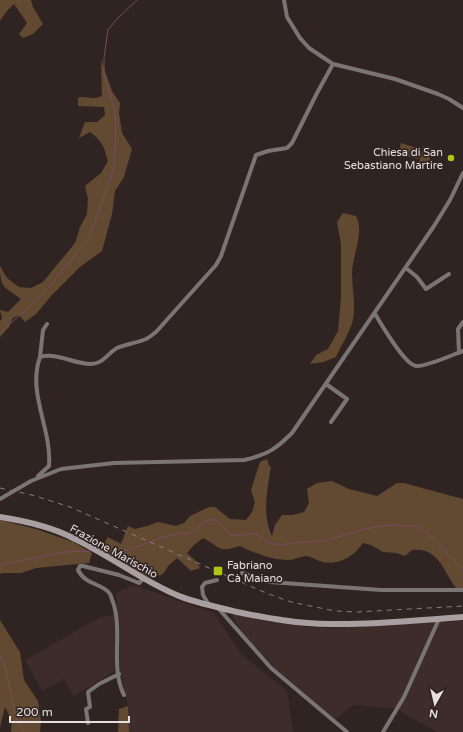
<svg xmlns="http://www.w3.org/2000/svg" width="463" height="732" viewBox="0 0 463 732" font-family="'Varela Round',sans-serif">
  <rect width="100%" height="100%" fill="#302423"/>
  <path fill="#3d2c29" d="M133 585 214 613 242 655 287 691 293 732H129L128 706 120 673 118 615 116 593Z
    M231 614 306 627 330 628 463 621V732H437L396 709 353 705 335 720 270 664 242 633Z
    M114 615 117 664 113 672 74 696 64 679 42 691 25 660 99 618Z"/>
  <path fill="#624932" d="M0 0H31L33 7 43 24 33 34 23 38 19 34 27 23 14 4 6 12 0 21Z
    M101 60 112 91 120 103 119 113 122 133 132 149 124 177 115 191 112 214 102 251 80 267 51 296 36 314 25 322 19 315 13 318 9 327 0 337V321L2 318 0 310 8 312 21 299C5 287 0 289 0 266L7 278 19 287 31 288 43 282 75 243 80 227 87 214 88 198 85 186 101 173 108 161C104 146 102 141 90 132L79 138 85 122H97L105 115 104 107 78 106V98C88 95 90 101 102 96Z
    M401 143 420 149 418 159 398 154Z
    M423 147 432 149 428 168 418 166Z
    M343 213 356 216C365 233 352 255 352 274 352 289 356 305 353 320 350 332 341 346 336 357L323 362 310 364 316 355 328 349 338 331 341 297V244L337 222Z
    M267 459 269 466 271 467C267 490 262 515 272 536L275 525 282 515H293L304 512 309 503 307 489 317 483 332 481 349 489 377 496 397 483H404L463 499V589L456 588C443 571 439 547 412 550L405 556 396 553 383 552 371 545 363 543C353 557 340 565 323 562 318 561 311 556 306 556 302 556 294 560 288 560 272 560 254 553 240 546 217 553 222 548 203 538L194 545 187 553 196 561 200 568 191 571 177 558 168 566 163 574 152 578C133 571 118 559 102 547L108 537 121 544 128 526 135 529 147 526 158 522 176 526 184 523 190 516 209 507H215L230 519 246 520 252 512 255 502 251 490 260 462Z
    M0 520 36 529 73 542 92 553 89 563 36 568 21 573H3L0 574Z
    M0 620 20 652 24 680 38 701 41 721 40 732H11L12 721 5 707 0 728Z
    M128 706 129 732H118L119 709Z"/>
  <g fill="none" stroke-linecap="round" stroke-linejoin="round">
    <path stroke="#7b4960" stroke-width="1" d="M0 333 41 296 89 238 113 171 116 135 115 112 104 73V58L108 30 116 20 137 0
      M102 551 129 550 160 538 179 533 187 534 199 528 203 522 213 519 220 523 229 534 240 536 246 534H256L269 543 281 545 301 542 324 541 369 528 388 525 415 526 420 528 434 539 463 571
      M0 565 64 552 91 551
      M0 656 4 663 17 720 24 732"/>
    <path stroke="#7a7474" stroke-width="4" d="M284 0 287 17 300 38 309 48 333 64 395 79 438 94 449 99 463 108
      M406 268 417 277 426 289 449 274
      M375 314C382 325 404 364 416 366 426 367 452 355 463 351
      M459 353 458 329 463 322
      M40 357 43 330 47 324
      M326 384 347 399 331 422
      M38 476 49 466C52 429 27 393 40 357 57 352 73 364 91 364 103 364 108 353 117 348 126 344 137 343 146 339 150 337 153 334 156 332L216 265 221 256 256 155 268 151 287 148 292 143 317 93 333 64
      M0 499 31 481 61 469 114 463 244 460C267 455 276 449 292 433L434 226 450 200 463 173
      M242 573 270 582 381 590H463
      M209 605 203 595 202 587 205 583 217 580
      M218 608 271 668 347 732
      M124 695C110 668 123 631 113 602 112 600 111 596 110 594 103 583 86 586 78 570L80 566H83L119 575 139 583 143 579
      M88 723 86 709 90 707 88 692 99 684 119 674
      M383 732 404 697 439 619"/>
    <path stroke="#aa9fa0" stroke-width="6" d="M0 517C26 521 52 527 75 539 111 556 142 581 179 596 197 603 217 607 237 612 267 618 299 624 330 624 374 625 419 620 463 617"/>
    <path stroke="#897f7d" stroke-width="1" stroke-dasharray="5 5" stroke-linecap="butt" d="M0 488 32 495 70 507 266 593 291 602 335 611 357 612 463 606"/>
  </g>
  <g fill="#acc613" stroke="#302423" stroke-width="1.5">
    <circle cx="451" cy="158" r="4"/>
    <rect x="213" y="566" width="10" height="10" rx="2"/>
  </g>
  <g text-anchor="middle" stroke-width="3.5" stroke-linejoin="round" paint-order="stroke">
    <g font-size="11" fill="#e7dfdd" stroke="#302423" text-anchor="end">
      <text x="443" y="156">Chiesa di San<tspan x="443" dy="13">Sebastiano Martire</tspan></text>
      <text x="227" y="569" text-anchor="start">Fabriano<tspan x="227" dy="13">Cà Maiano</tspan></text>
    </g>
    <g font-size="11" fill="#e7dfdd" stroke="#302423">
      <text transform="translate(114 551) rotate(29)" y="4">Frazione Marischio</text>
    </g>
  </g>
  <g transform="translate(435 704) rotate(188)" stroke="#302423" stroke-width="3" paint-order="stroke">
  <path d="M0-3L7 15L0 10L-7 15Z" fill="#e7dfdd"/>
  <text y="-6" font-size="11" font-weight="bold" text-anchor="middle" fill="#e7dfdd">N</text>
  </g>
  <path d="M10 716v6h119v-6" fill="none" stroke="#e7dfdd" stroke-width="2"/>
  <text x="16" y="716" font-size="12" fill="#e7dfdd" stroke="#302423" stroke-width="3" paint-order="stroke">200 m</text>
</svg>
